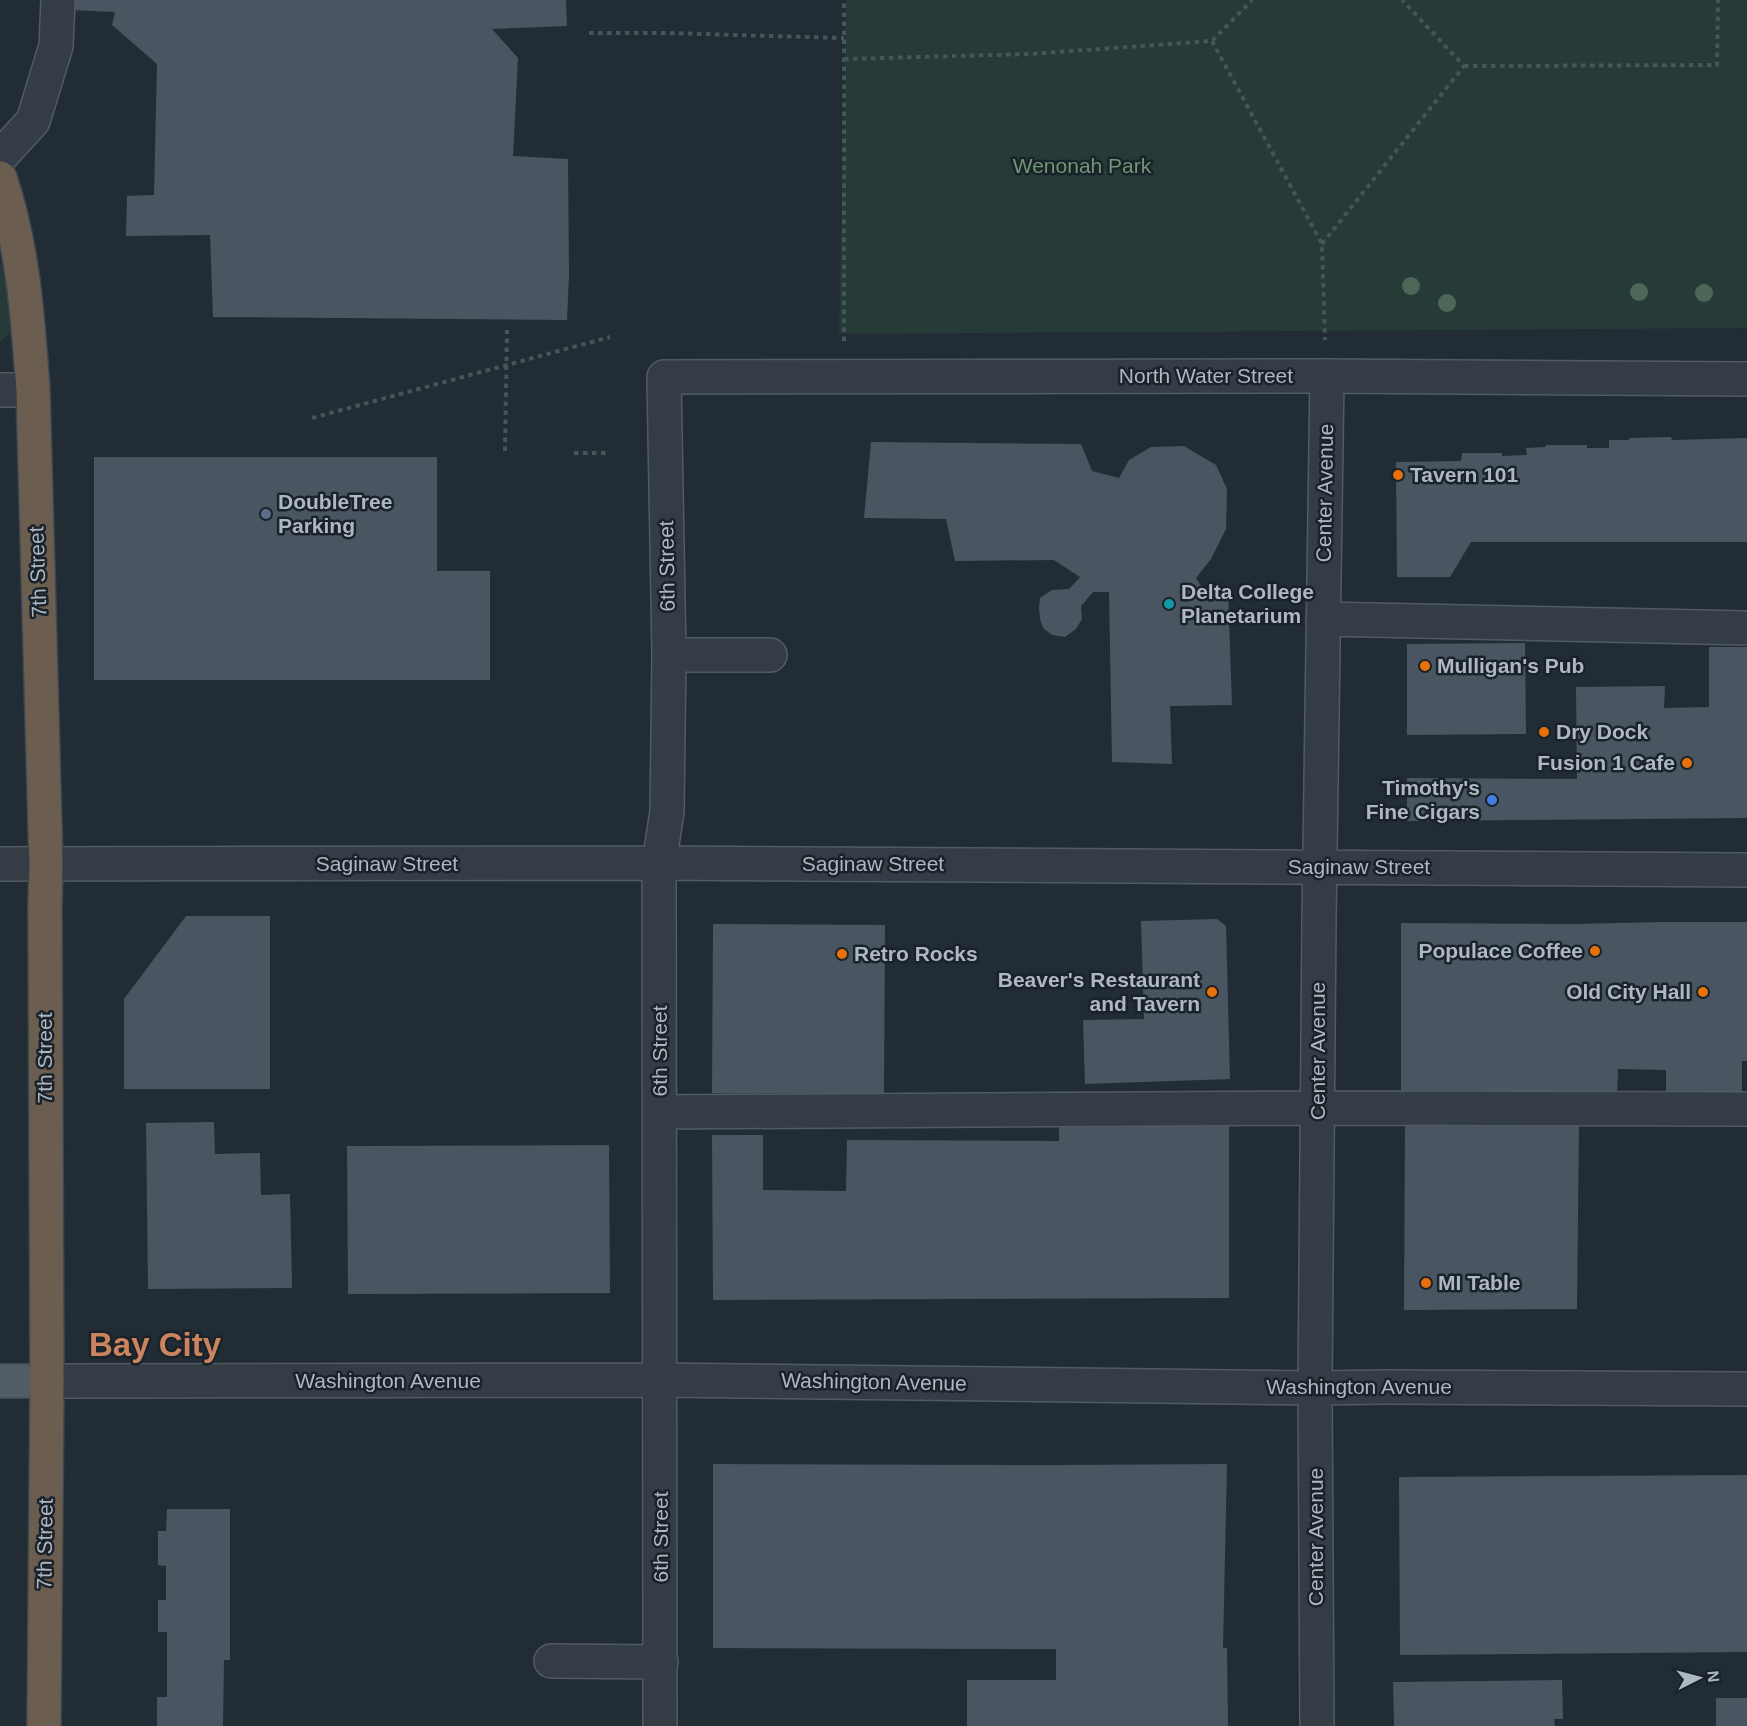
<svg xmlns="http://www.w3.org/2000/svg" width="1747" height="1726" viewBox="0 0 1747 1726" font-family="Arial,sans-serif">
  <rect width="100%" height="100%" fill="#212c35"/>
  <path fill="#263a38" d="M846 0H1747V328L839 334Z
    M0 261 5 277 17 328 0 342Z"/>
  <path fill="#495661" d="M70 0H566L567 26 492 29 518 58 513 156 568 159 569 276 567 320 213 317 210 235 126 236 127 196 154 195 157 64 112 25 115 12 70 10Z
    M1671 437 1672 440 1747 438V542H1471L1450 577H1397L1396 462 1461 461 1462 453H1502V456L1527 455 1526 448 1545 447 1546 445H1587V448H1609V440H1629V438Z
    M871 442 1081 444 1092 471 1119 478 1129 460 1151 447 1184 446 1216 465 1227 489 1226 529 1211 559 1196 578 1211 602 1228 591 1232 705 1170 706 1172 764 1112 762 1109 592H1093L1081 606 1082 619 1076 629 1065 637 1052 635 1043 628 1040 619 1039 608 1040 598 1052 590 1069 589 1080 577 1054 560 955 561 946 519 864 518Z
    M94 457H437V571H490V680H94Z
    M1525 643 1526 734 1407 735V644Z
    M1709 647H1747V818L1407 821V778L1577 779 1576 687 1665 686 1664 708 1709 707Z
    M186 916H270V1089H124V999Z
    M1217 919 1226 926 1230 1079 1085 1084 1083 1020 1144 1019 1141 921Z
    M1664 922H1747V1061H1742V1100L1666 1102V1070L1618 1069 1617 1100H1401V923L1573 924Z
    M713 924 885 925 884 1094 712 1093Z
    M1229 1111V1298L713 1300 712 1135H763V1190L846 1191 847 1140 1059 1141V1112Z
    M214 1122 215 1154 260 1153 261 1195 290 1194 292 1288 148 1289 146 1123Z
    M1405 1124H1579L1577 1309 1404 1310Z
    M609 1145 610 1293 348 1294 347 1146Z
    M713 1464 1057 1465 1227 1464 1223 1648H1227L1228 1726H967V1680H1056V1649L713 1648Z
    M1747 1475V1652L1400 1655 1399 1477Z
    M167 1509H230V1660H224L223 1726H157V1697H167V1632H158V1600H166V1566L158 1565V1531H166Z
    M1562 1680 1563 1719H1554L1555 1726H1394L1393 1682Z
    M1716 1698H1747V1726H1716Z"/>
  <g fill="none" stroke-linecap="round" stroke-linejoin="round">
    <defs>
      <path id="minor" d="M0 157 33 121 56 46 58 0
        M0 390H33
        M1323 619 1747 628
        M669 655H770
        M0 864 659 863 1747 870
        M660 1112 1318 1108 1747 1109
        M47 1381 661 1380 1315 1388 1386 1387 1747 1389
        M551 1661 661 1662
        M660 1726 659 863 667 812 669 655 664 377 1327 376 1747 379
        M1317 1726 1315 1388 1319 919 1327 376"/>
      <path id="major" d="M0 1381H47"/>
      <path id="highway" d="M0 178C23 246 28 319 33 390L46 863 45 908 47 1381 44 1726"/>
    </defs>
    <use href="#minor" stroke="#515b63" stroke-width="36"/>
    <use href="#major" stroke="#404952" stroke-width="36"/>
    <use href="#highway" stroke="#3f4850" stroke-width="36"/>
    <path stroke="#445657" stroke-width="4" stroke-dasharray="4.5 4.5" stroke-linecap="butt" d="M589 33H666L844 38
      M1212 41 1322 244 1325 340
      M844 59 1030 54 1212 41 1252 0
      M1464 66 1717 65 1718 0
      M1322 244 1464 66 1402 0
      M844 341V0
      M312 418 610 337
      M505 451 507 330
      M574 453H606"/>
    <use href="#minor" stroke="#343d46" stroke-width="33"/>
    <use href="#major" stroke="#525c66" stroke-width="33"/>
    <use href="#highway" stroke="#6b5e51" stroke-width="33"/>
  </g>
  <g fill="#4c6658">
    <circle cx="1411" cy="286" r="9"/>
    <circle cx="1639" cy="292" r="9"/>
    <circle cx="1704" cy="293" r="9"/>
    <circle cx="1447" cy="303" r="9"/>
  </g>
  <g fill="#e8710a" stroke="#1a222a" stroke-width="2">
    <circle cx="1398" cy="475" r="6"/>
    <circle cx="1425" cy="666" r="6"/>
    <circle cx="1544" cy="732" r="6"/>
    <circle cx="1687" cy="763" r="6"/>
    <circle cx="1595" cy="951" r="6"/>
    <circle cx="842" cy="954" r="6"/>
    <circle cx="1212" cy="992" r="6"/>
    <circle cx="1703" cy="992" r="6"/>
    <circle cx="1426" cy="1283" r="6"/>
  </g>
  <circle fill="#5c6f8a" stroke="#1a222a" stroke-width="2" cx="266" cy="514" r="6"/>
  <circle fill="#0f9aa8" stroke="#1a222a" stroke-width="2" cx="1169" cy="604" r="6"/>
  <circle fill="#3f7fe0" stroke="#1a222a" stroke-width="2" cx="1492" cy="800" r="6"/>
  <g text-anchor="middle" stroke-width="5" stroke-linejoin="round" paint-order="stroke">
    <g font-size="21" fill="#709674" stroke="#1a222a">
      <text x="1082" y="173">Wenonah Park</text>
    </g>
    <g font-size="21" fill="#aeb8c2" stroke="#1a222a">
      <text x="1206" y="383">North Water Street</text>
      <text transform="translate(1325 493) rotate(-89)" y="7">Center Avenue</text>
      <text transform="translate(667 566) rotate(-91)" y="7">6th Street</text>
      <text transform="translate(38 572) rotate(-92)" y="7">7th Street</text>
      <text x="387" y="871">Saginaw Street</text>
      <text x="873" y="871">Saginaw Street</text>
      <text x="1359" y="874">Saginaw Street</text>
      <text transform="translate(660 1051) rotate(-90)" y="7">6th Street</text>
      <text transform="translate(1318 1051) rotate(-90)" y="7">Center Avenue</text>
      <text transform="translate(45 1058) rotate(-90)" y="7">7th Street</text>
      <text x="388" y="1388">Washington Avenue</text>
      <text transform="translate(874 1382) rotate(1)" y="7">Washington Avenue</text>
      <text x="1359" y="1394">Washington Avenue</text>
      <text transform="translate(661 1537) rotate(-90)" y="7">6th Street</text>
      <text transform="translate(1316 1537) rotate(-90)" y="7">Center Avenue</text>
      <text transform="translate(45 1544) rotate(-89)" y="7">7th Street</text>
    </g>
    <g font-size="21" font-weight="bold" fill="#aeb8c2" stroke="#1a222a" text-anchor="start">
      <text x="1410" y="482">Tavern 101</text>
      <text x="278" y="509">DoubleTree<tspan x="278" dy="24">Parking</tspan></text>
      <text x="1181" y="599">Delta College<tspan x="1181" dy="24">Planetarium</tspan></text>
      <text x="1437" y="673">Mulligan's Pub</text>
      <text x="1556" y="739">Dry Dock</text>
      <text x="1675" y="770" text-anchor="end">Fusion 1 Cafe</text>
      <text x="1480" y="795" text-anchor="end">Timothy's<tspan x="1480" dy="24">Fine Cigars</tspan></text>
      <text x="1583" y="958" text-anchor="end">Populace Coffee</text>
      <text x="854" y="961">Retro Rocks</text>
      <text x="1200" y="987" text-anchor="end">Beaver's Restaurant<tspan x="1200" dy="24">and Tavern</tspan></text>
      <text x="1691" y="999" text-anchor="end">Old City Hall</text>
      <text x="1438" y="1290">MI Table</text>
    </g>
    <g font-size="33" font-weight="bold" fill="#cb8360" stroke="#1a222a">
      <text x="155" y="1356">Bay City</text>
    </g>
  </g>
  <g transform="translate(1699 1678) rotate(84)" stroke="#1a222a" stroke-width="4.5" paint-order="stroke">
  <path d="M0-4.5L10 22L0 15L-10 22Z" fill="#aeb8c2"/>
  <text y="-9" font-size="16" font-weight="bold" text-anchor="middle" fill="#aeb8c2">N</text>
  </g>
</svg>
